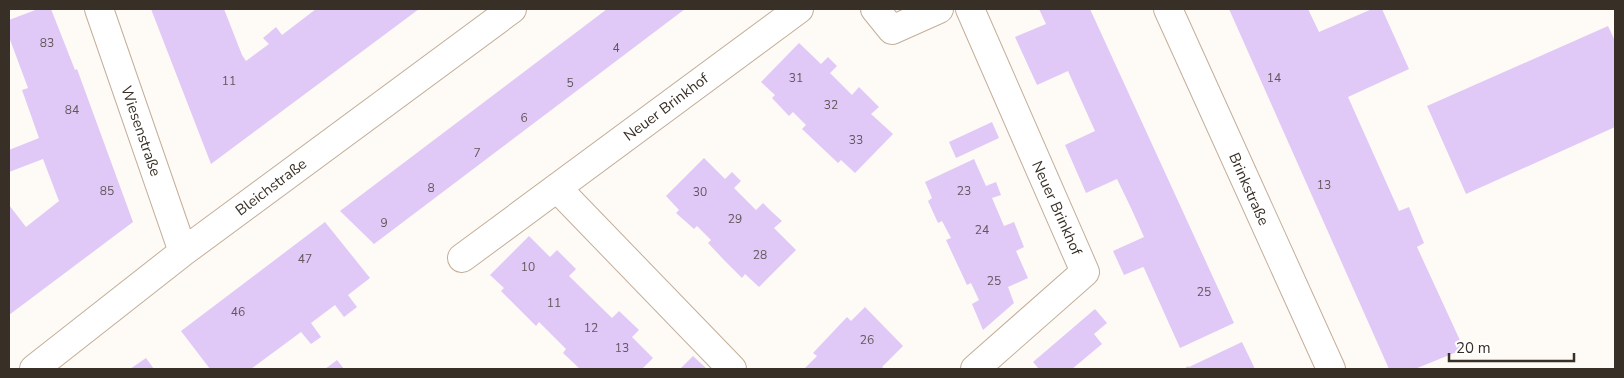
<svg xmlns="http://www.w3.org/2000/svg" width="1624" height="378" viewBox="0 0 1624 378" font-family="'Nunito Sans',sans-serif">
  <rect width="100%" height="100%" fill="#fefaf5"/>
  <path fill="#e0c9f7" d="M38 9H51L75 70 77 69 133 222 9 315V205L26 227 59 201 43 159 9 172V150L39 138 22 90 28 88 9 37V20Z
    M151 9H224L242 55 246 61 269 44 263 38 276 27 282 35 316 9H419L211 164Z
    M607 9H685L374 244 340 211Z
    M1039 9H1090L1234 323 1180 348 1144 268 1143 267 1124 275 1113 251 1144 237 1131 208 1117 179 1086 193 1065 145 1095 131 1081 100 1068 71 1037 85 1015 37 1046 24Z
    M1229 9H1308L1319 32 1372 9H1382L1409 69 1348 97 1399 211 1409 207 1424 243 1417 247 1464 349 1415 369H1389Z
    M1608 26 1615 41V127L1466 194 1427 106Z
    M799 43 821 64 828 57 837 66 830 73 852 95 859 87 879 107 871 114 893 134 855 173 841 160 838 163 802 129 806 125 793 112 789 116 772 98 775 95 761 82Z
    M992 122 999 138 956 158 949 142Z
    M704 158 725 179 732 172 741 181 734 188 756 210 763 203 772 212 782 221 774 228 796 250 759 287 745 274 742 278 724 260 708 243 711 240 697 226 694 229 676 213 679 210 666 196Z
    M974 159 986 186 996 182 1001 195 992 198 1004 226 1014 222 1024 247 1016 251 1028 278 1008 287 1014 303 983 330 972 304 979 300 971 283 967 285 946 240 951 238 942 221 938 223 928 201 932 198 925 182Z
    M325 222 370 278 348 295 357 307 344 317 335 305 311 323 321 337 311 344 301 332 251 369H210L181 331Z
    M529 236 550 257 557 250 576 269 569 276 612 318 619 311 639 330 632 337 653 358 642 369H580L563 353 566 349 539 322 536 326 501 291 504 288 490 275Z
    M865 307 903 346 882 367 885 369H804L817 356 813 353 847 317 851 321Z
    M1095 309 1107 323 1094 334 1102 344 1072 369H1039L1033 362Z
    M1242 342 1255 369H1184L1188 366 1189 367Z
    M693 356 707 369H680Z
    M146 358 154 369H130Z
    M337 360 344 369H325Z"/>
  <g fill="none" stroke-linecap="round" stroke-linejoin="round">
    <defs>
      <path id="minor" d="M99 9 183 252
        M875 9 892 30 939 9
        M970 9 1085 272 975 369
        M1168 9 1331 369
        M557 188 732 369
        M462 258 799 9
        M34 369 183 252 512 9"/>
    </defs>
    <use href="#minor" stroke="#c3ae9a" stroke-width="30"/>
    <use href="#minor" stroke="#fff" stroke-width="28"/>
  </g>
  <g text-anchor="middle" stroke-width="4" stroke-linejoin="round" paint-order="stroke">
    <g font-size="12" fill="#62565b">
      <text x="47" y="47">83</text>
      <text x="616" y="52">4</text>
      <text x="796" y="82">31</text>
      <text x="1274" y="82">14</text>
      <text x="229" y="85">11</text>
      <text x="570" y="87">5</text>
      <text x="831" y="109">32</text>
      <text x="72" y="114">84</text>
      <text x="524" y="122">6</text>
      <text x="856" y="144">33</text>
      <text x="477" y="157">7</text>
      <text x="1324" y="189">13</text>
      <text x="431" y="192">8</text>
      <text x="107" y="195">85</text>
      <text x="964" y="195">23</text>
      <text x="700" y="196">30</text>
      <text x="735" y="223">29</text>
      <text x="384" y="227">9</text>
      <text x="982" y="234">24</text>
      <text x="760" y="259">28</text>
      <text x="305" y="263">47</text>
      <text x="528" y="271">10</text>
      <text x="994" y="285">25</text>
      <text x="1204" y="296">25</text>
      <text x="554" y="307">11</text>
      <text x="238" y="316">46</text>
      <text x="591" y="332">12</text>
      <text x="867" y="344">26</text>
      <text x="622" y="352">13</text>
    </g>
    <g font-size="15" fill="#383027" stroke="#fff">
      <text transform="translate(666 107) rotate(-37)" y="5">Neuer Brinkhof</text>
      <text transform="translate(141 131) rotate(71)" y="5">Wiesenstraße</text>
      <text transform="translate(271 187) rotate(-37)" y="5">Bleichstraße</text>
      <text transform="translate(1249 189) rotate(66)" y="5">Brinkstraße</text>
      <text transform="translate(1057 208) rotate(66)" y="5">Neuer Brinkhof</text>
    </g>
  </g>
  <rect width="1624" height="378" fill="none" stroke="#383027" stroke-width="20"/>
  <path d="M1449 353v8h125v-8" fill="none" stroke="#383027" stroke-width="2.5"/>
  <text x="1456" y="353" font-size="15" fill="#383027" stroke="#ffffff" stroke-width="4" paint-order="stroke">20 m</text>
</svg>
